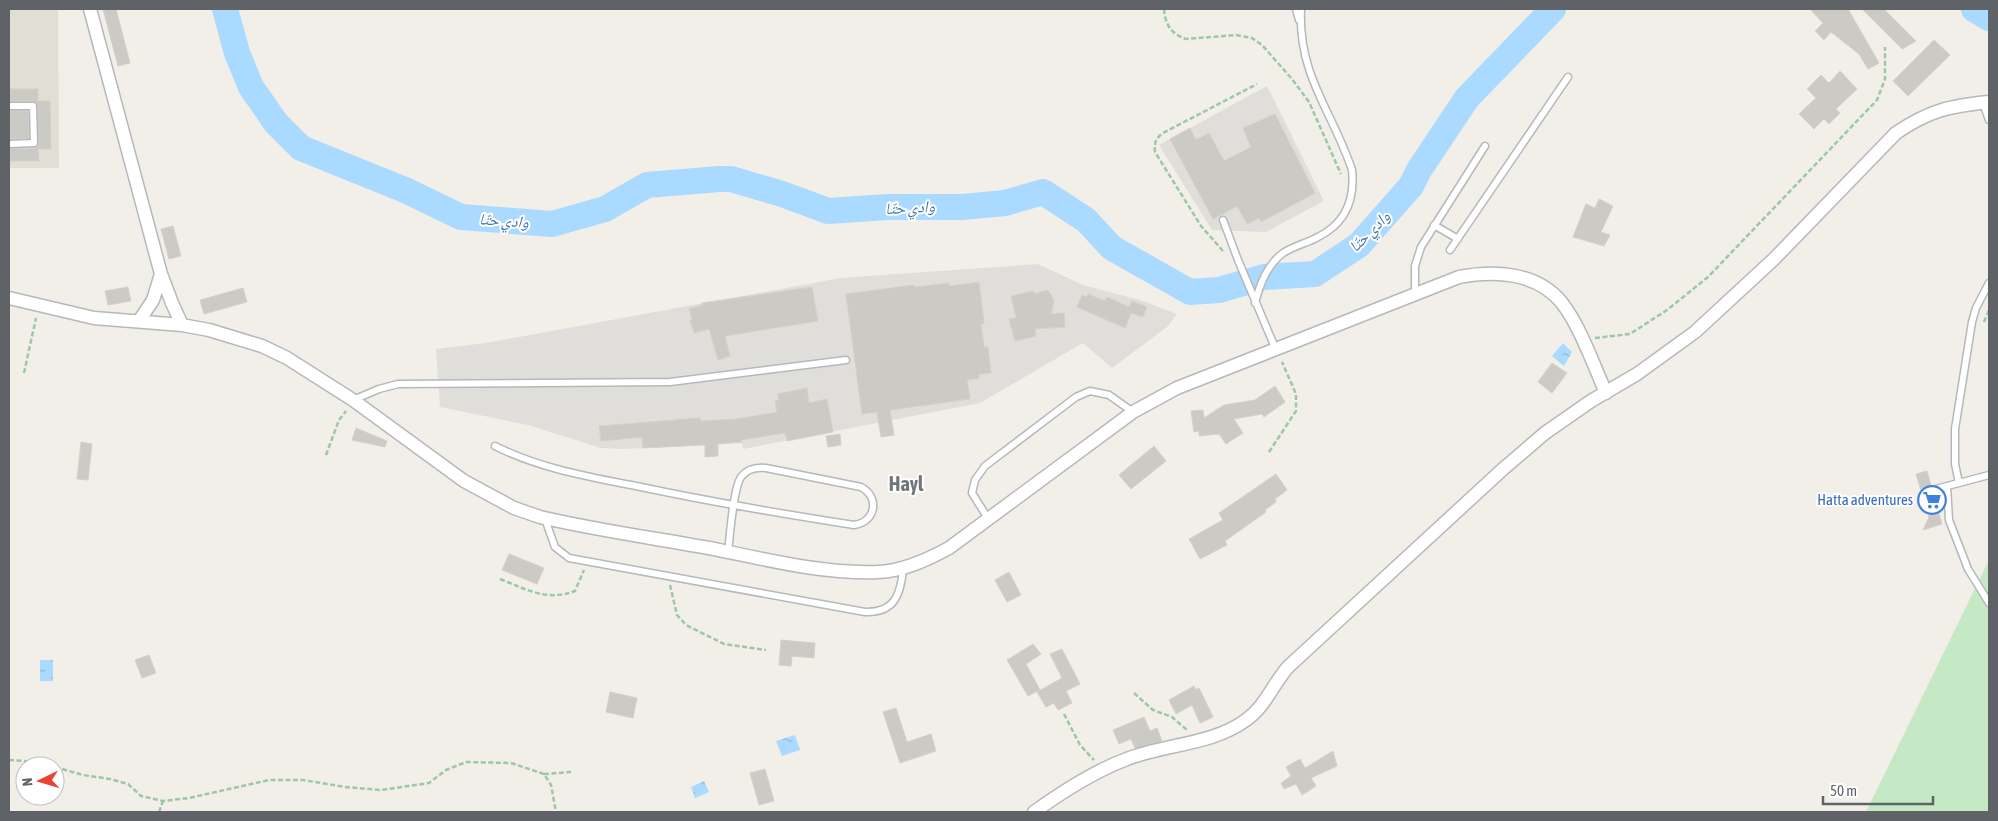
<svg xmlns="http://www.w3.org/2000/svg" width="1998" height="821" viewBox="0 0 1998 821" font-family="'Asap Condensed','Noto Naskh Arabic',sans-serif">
  <defs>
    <pattern id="water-ripples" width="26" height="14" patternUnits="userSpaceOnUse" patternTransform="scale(1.25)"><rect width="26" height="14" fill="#aadaff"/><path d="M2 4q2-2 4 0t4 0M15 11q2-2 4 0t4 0" fill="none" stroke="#8eb4d2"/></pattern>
  </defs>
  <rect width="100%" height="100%" fill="#f1efe8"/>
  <path fill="#e0deda" d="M1267 86 1324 201 1266 232 1212 230 1159 145Z
    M1038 264 1083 285 1140 300 1177 314 1167 327 1112 368 1083 343 980 403 743 449 742 443 624 449 601 448 528 425 440 407 436 349 486 343 841 278Z"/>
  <path fill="#e1ded6" d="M9 9H58L59 168H9Z"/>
  <path fill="#c5e8c5" d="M1989 563V812H1866L1987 564Z"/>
  <path fill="url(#water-ripples)" d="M1563 343 1572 352 1564 366 1552 356Z
    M40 660H53V681H40Z
    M795 735 800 750 782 756 776 741Z
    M704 781 709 792 695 798 691 787Z"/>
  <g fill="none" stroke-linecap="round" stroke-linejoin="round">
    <path stroke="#aadaff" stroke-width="26" d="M225 9 237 53 251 87 276 123 301 148 405 190 461 217 552 224 605 209 647 185 719 179H731L782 194 828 211 889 207H962L1005 203 1043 192 1086 220 1112 248 1190 292 1219 290 1264 277 1315 274 1359 245 1411 186 1419 170 1467 98 1553 9
      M1974 9 1989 18"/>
  </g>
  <path fill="#cccac5" stroke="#d6d1c6" d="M103 9H116L130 63 118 66Z
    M1810 9H1848L1879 63 1868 69 1859 54 1831 32 1824 40 1815 31 1823 23Z
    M1862 9H1884L1916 41 1902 49Z
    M1934 40 1950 55 1908 96 1893 81Z
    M1840 71 1857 89 1836 109 1840 113 1829 124 1824 119 1814 129 1799 114 1816 98 1807 89 1821 75 1829 83Z
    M9 89H38V101H50L51 149H38L39 161H9V149L35 148 39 143 37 104 33 101H9Z
    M9 111H28L29 138 9 139Z
    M1275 114 1315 193 1261 222 1259 218 1247 224 1237 206 1213 219 1170 139 1190 128 1196 140 1209 133 1224 161 1251 147 1243 128Z
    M1599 199 1613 206 1601 232 1610 235 1604 246 1573 237 1586 204 1595 208Z
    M173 226 181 256 169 259 161 229Z
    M979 282 984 323 981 324 984 347H988L991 373 979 374V378L967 380 970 399 890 410 894 435 881 437 877 412 862 414 846 294 914 285V287L949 283V286Z
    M128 287 131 301 108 305 105 291Z
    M812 287 818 321 725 336 730 356 718 360 709 329 694 333 690 320 692 319 689 309 703 305 702 303Z
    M243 288 247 302 204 314 200 300Z
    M1047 290 1051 294 1054 301 1051 314 1064 313 1065 327 1035 329 1036 336 1015 341 1009 319 1016 318 1011 296 1034 291V294Z
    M1088 294 1105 301 1107 297 1129 307 1132 301 1147 307 1143 317 1131 313 1125 328 1077 307 1082 295 1087 297Z
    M1552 363 1567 373 1552 393 1538 382Z
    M1275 386 1285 402 1264 417 1262 414 1234 419 1243 433 1226 444 1219 434 1199 436V431L1194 432 1191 411 1203 410 1204 418 1224 405 1255 400Z
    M807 388 809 403 827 399 833 432 787 441 785 433 741 440 742 442 718 444V456L705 457V445L643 448 642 437 601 441 599 426 700 418 701 421 737 419 777 412 775 401 779 400 778 394Z
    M356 428 387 441 385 447 352 440Z
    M840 434 841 445 828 447 826 436Z
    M81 442 92 444 88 480 77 479Z
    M1154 446 1166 461 1131 489 1119 475Z
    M1927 471 1942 524 1923 530 1929 517 1916 474Z
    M1276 474 1287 490 1275 499 1276 502 1265 510 1266 512 1225 541 1227 545 1200 559 1189 539 1223 520 1219 513Z
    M509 554 544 568 537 584 502 570Z
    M1009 572 1021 595 1007 602 995 580Z
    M781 640 815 643 814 658 792 656 791 666 779 665Z
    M1033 644 1041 654 1026 664 1040 690 1028 696 1007 660Z
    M1062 649 1080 684 1066 691 1072 703 1058 710 1054 703 1046 707 1037 692 1062 678 1050 654Z
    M149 655 156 673 142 678 135 660Z
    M1194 686 1196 690 1199 688 1213 717 1200 723 1192 705 1176 714 1169 700Z
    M610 692 637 698 633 718 606 712Z
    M896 708 907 742 931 734 936 751 900 763 883 712Z
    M1144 717 1150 731 1157 728 1162 741 1135 748 1131 739 1119 744 1113 730Z
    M1333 751 1337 766 1311 778 1316 786 1302 795 1296 784 1284 789 1281 783 1291 776 1286 767 1300 759 1305 768Z
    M765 769 774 801 759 805 750 773Z"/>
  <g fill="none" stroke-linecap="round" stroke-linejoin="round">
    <defs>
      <path id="lane" d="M1296 9 1299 20
        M1983 103 1989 120
        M9 106H33L34 143 9 144
        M1223 220 1238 260 1276 350
        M1434 225 1458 239
        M1450 250 1568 77
        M1415 295V266L1421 247 1485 146
        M1255 303C1260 284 1267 265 1283 253 1294 246 1307 243 1318 237 1346 223 1355 199 1352 170 1332 110 1298 76 1301 9
        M353 400 379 389 398 384 670 382 846 360
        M495 446C541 469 590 477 641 487 712 502 783 514 854 525 876 522 880 497 861 487L766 468C756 467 747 469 741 477 733 489 730 536 728 552
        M1959 483 1955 464V429L1972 322 1976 308 1989 283
        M1947 486 1949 520 1968 569 1989 603
        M1936 489 1989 475
        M545 519 555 547 569 558 865 612C895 613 901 594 903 568
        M989 520 972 493 975 480 985 466 1076 397 1090 391 1109 395 1133 412"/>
      <path id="street" d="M90 9 161 274 172 303 182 325
        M9 298 94 318 182 325 209 330 262 346 287 358 353 400 464 481 514 508 540 517C596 530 653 538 709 548 764 559 821 574 878 572 903 571 927 560 949 548L1133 412 1177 388 1459 277C1494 270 1537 272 1562 303 1580 326 1594 366 1606 393
        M139 321 153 300 161 274
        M1034 812C1062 792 1094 771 1127 759 1165 744 1212 745 1246 720 1265 707 1273 684 1288 667L1503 469 1545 433 1591 401 1637 374 1695 332 1774 259 1896 133C1930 110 1950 106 1989 102"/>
    </defs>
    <use href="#lane" stroke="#b5b8bc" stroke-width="9"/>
    <use href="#street" stroke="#b5b8bc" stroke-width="15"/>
    <path stroke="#9cc7a9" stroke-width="2.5" stroke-dasharray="5 2.5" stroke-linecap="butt" d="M1164 9C1165 24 1171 34 1186 39L1236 35 1252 38 1262 45 1292 79 1309 102 1341 174
      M1223 251 1201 226 1155 152C1154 143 1156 138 1163 133L1257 84
      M1984 322 1989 310
      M1595 338 1630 334 1667 310 1708 277 1877 100 1885 79V47
      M24 373 36 318
      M1269 452 1296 411V394L1282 362
      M326 455 339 420 346 411
      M500 579C526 589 547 602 575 591L584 570
      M670 585 677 615 686 625 724 644 766 650
      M1134 693 1153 710 1172 717 1187 730
      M1064 714 1080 745 1094 760
      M9 760 39 762 52 766
      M55 767 83 775 110 779 128 784 141 796 163 801 189 798 269 780H303L345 787 381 790 429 783 446 770 466 762 511 763 544 774 551 785 556 812
      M544 774 571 772
      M159 812 163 801"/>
    <use href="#lane" stroke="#fff" stroke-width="6"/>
    <use href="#street" stroke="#fff" stroke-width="12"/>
  </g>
  <defs>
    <symbol id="supermarket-ring" viewBox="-11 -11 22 22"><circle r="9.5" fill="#fff" stroke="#3f7fe0" stroke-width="1.5"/><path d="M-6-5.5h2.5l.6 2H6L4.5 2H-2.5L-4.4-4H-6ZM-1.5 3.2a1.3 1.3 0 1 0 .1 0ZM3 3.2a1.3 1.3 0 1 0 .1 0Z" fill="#3f7fe0"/></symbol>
  </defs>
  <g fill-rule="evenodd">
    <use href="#supermarket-ring" x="1916" y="484" width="32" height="32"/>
  </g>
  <g text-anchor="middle" stroke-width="4" stroke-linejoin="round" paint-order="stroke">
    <g font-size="15" fill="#366cbe" stroke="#fff" text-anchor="end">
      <text x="1913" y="505">Hatta adventures</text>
    </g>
    <g font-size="16" font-style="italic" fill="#4174aa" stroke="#fff">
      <text transform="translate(910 207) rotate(-3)" y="6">وادي حتّا</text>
      <text transform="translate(504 220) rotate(4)" y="6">وادي حتّا</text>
      <text transform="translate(1369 231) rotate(-45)" y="6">وادي حتّا</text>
    </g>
    <g font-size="20" font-weight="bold" fill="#70757a" stroke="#fff">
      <text x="906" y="491">Hayl</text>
    </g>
  </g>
  <rect width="1998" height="821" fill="none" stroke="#5f6368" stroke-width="20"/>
  <g transform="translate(40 781) rotate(265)"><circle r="24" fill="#ffffff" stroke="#bfc1c3"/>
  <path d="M0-4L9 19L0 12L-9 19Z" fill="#ea4335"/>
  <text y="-8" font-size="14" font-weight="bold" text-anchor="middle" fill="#5f6368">N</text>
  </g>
  <path d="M1823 796v8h110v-8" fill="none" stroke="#5f6368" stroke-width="2.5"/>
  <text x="1830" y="796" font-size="15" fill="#5f6368" stroke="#ffffff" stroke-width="4" paint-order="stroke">50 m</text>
</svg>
